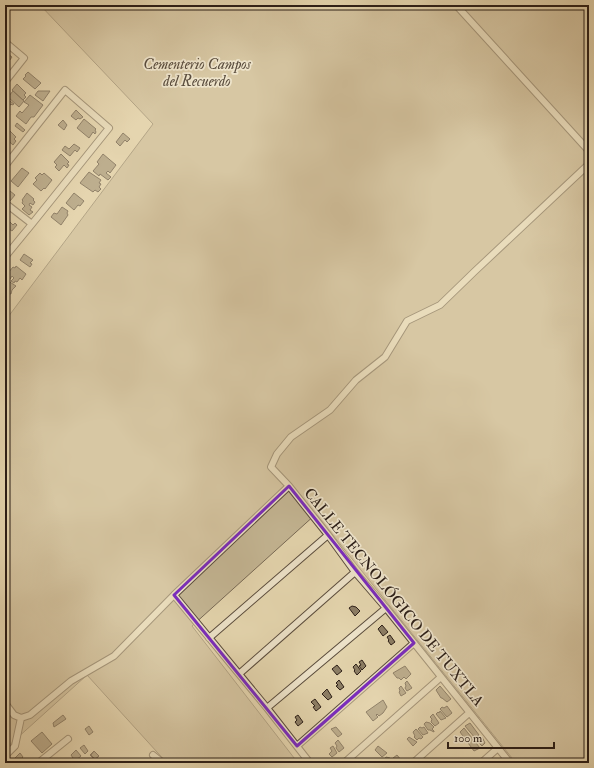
<svg xmlns="http://www.w3.org/2000/svg" width="594" height="768" viewBox="0 0 594 768" font-family="'IM FELL Double Pica',serif">
  <rect width="100%" height="100%" fill="#e5d6af"/>
  <filter id="stains"><feTurbulence type="fractalNoise" baseFrequency=".005" numOctaves="4"/><feColorMatrix values="0 0 0 0 .2 0 0 0 0 .09 0 0 0 0 .02 0 0 0 .5 -.17"/></filter>
  <radialGradient id="worn" r=".72"><stop offset=".6" stop-color="#630" stop-opacity="0"/><stop offset="1" stop-color="#630" stop-opacity=".3"/></radialGradient>
  <path fill="#c5b795" stroke="#786a56" d="M40 5H589V763H516L316 514 192 626 298 763H167L87 675 5 749V321L153 124Z"/>
  <path fill="#8c7e66" stroke="#2b1e17" d="M5 52 12 57 7 64 5 62Z
    M28 72 41 83 35 89 23 79 26 76 25 75Z
    M17 84 26 93 24 95 26 97 23 100 12 90Z
    M13 91 24 101 19 107 8 97Z
    M38 91H50L43 101 35 95Z
    M30 95 43 105 34 117H31L26 124 16 116 20 111 22 113 29 105 24 102Z
    M6 98 14 104 12 105 11 104 7 109 5 108V99Z
    M76 110 83 117 80 119 78 118 76 120 71 116Z
    M84 119 96 129 95 130 96 132 95 134 93 132 89 138 77 128Z
    M63 120 67 125 64 130 58 125Z
    M17 123 25 130 23 132 15 126Z
    M10 131 16 137 14 139 16 141 13 145 5 138V136Z
    M123 133 130 139 127 142 125 140 120 146 116 142Z
    M74 144 80 148 77 152 75 150 70 156 62 150 65 146 69 149Z
    M61 154 69 162 67 164 69 165 67 168 64 165 59 171 55 167 57 165 54 162Z
    M103 154 116 165 110 173 108 171 106 173 111 177 108 180 100 174 99 176 93 171 99 164 97 162Z
    M22 168 29 173 18 187 11 181Z
    M89 172 101 180 99 183 101 184 99 187 101 189 98 192 95 190 93 192 80 183Z
    M40 173 42 175 44 173 52 180 45 189 44 188 41 191 33 184 37 180 35 178Z
    M5 187 15 195 10 201 5 197Z
    M27 193 34 199 33 200 35 202 33 205 30 203 29 205 32 207 30 210 33 212 29 215 22 209 25 206 22 203 23 201 22 200Z
    M74 193 84 201 80 206 78 205 74 210 66 203Z
    M62 207 68 211 67 213 68 215 61 225 51 217 54 213 57 214Z
    M10 222 13 225 15 223 17 225 12 231 6 227Z
    M24 254 33 260 30 263 32 264 30 267 20 260Z
    M16 266 26 274 22 280 20 278 17 282 15 281 14 283 11 281 14 278 12 276 10 279 5 275V274L7 272 8 273 13 267 15 268Z
    M5 279 16 286 12 290 11 294 5 293Z
    M352 606 356 607 360 611 355 616 349 608Z
    M382 625 388 632 383 636 378 629Z
    M390 635 395 642 391 645 388 641 389 640 387 637Z
    M362 660 366 666 362 670 359 666 361 665 359 662Z
    M356 664 361 671 357 675 354 671 355 670 353 667Z
    M337 665 342 671 337 675 332 669Z
    M405 666 411 674 406 679 404 677 401 680 399 678H397L393 673Z
    M339 680 344 687 340 690 336 686 338 685 336 683Z
    M407 681 412 688 407 691 405 688 406 686 405 683Z
    M401 686 406 693 401 696 399 692 400 691 399 688Z
    M440 686 451 699 447 702 442 698H441L436 690Z
    M327 689 332 697 328 700 322 694Z
    M315 699 321 707 316 711 313 707 315 706 311 702Z
    M383 700 387 707 383 713 379 716 377 714 376 715 378 717 373 721 366 712Z
    M447 706 452 713 447 717 440 709 442 707 444 708Z
    M440 711 446 718 441 720 436 714 438 712 439 713Z
    M433 714 439 723 435 726 431 722 432 719 430 717Z
    M63 715 66 719 54 727 53 723Z
    M298 715 303 722 298 726 295 722 297 720 295 717Z
    M426 722 430 723 434 727 432 729 434 731V732L430 730H428L424 724Z
    M470 723 479 735 475 738 465 726Z
    M89 726 93 732 89 735 85 729Z
    M336 727 342 734 338 737 331 729Z
    M420 727 422 728 424 727 428 733 423 735 418 729Z
    M464 728 480 748 474 751 460 732Z
    M416 729 423 737 421 739 419 738 417 740 414 737 415 736 413 732Z
    M42 732 52 744 42 753 31 741Z
    M409 737 417 742 413 746 407 739Z
    M482 737 485 743 482 746 476 740 479 738Z
    M338 740 344 748 339 752 336 748 337 746 335 743Z
    M84 745 88 751 85 754 80 748Z
    M333 746 337 753 332 757 329 754 332 751 330 748Z
    M378 746 387 753 382 757 375 750Z
    M76 750 81 756 75 761 71 755Z
    M94 751 99 756 95 759 91 755Z
    M94 751 99 756 95 760 90 755Z
    M20 753 23 757 18 762 15 758Z
    M397 755 402 761 399 762 400 763H396L393 758Z
    M386 757 390 758 394 762 387 763 384 760Z"/>
  <g fill="none" stroke-linecap="round" stroke-linejoin="round">
    <defs>
      <path id="street" d="M456 5 589 151
        M5 42 24 58 5 82
        M5 166 65 90 109 128 32 224 5 257
        M5 203 32 224
        M174 595 267 708 310 763
        M209 638 328 535
        M239 674 355 572
        M5 703 14 715 21 718
        M267 708 386 608
        M21 718 30 715 71 681 114 656 174 595 289 486
        M297 746 414 643
        M153 755 163 763
        M5 756 15 746 21 718
        M38 763 68 739
        M344 763 441 677
        M413 763 469 713
        M481 763 498 748
        M510 763 386 608 355 572 328 535 289 486 271 467 277 454 291 437 330 410 356 380 385 357 407 321 440 305 474 272 589 164"/>
    </defs>
    <use href="#street" stroke="#5a4c3d" stroke-width="8"/>
    <use href="#street" stroke="#eee4cb" stroke-width="6"/>
  </g>
  <path d="M0 0H594V768H0ZM289 486 414 643 297 746 174 595Z" fill="#e5d6af" fill-opacity=".55" fill-rule="evenodd"/>
  <path fill="none" stroke="#7b2cbf" stroke-width="3" stroke-linejoin="round" d="M289 486 414 643 297 746 174 595Z"/>
  <g text-anchor="middle" stroke-width="3.5" stroke-linejoin="round" paint-order="stroke">
    <g font-size="15" font-style="italic" fill="#594c3d" stroke="#eee4cb">
      <text x="197" y="69">Cementerio Campos<tspan x="197" dy="17">del Recuerdo</tspan></text>
    </g>
    <g font-size="15" fill="#2b1e17" stroke="#eee4cb">
      <text transform="translate(394 597) rotate(51)" y="5">CALLE TECNOLÓGICO DE TUXTLA</text>
    </g>
  </g>
  <rect width="594" height="768" fill="none" stroke="#e5d6af" stroke-width="20"/>
  <rect x="6" y="6" width="582" height="756" fill="none" stroke="#2b1e17" stroke-width="2"/>
  <rect x="10" y="10" width="574" height="748" fill="none" stroke="#2b1e17"/>
  <path d="M448 742v6h106v-6" fill="none" stroke="#2b1e17" stroke-width="2"/>
  <text x="454" y="742" font-size="12" fill="#2b1e17" stroke="#eee4cb" stroke-width="3" paint-order="stroke">100 m</text>
  <rect width="100%" height="100%" filter="url(#stains)"/>
  <rect width="100%" height="100%" fill="url(#worn)"/>
</svg>
